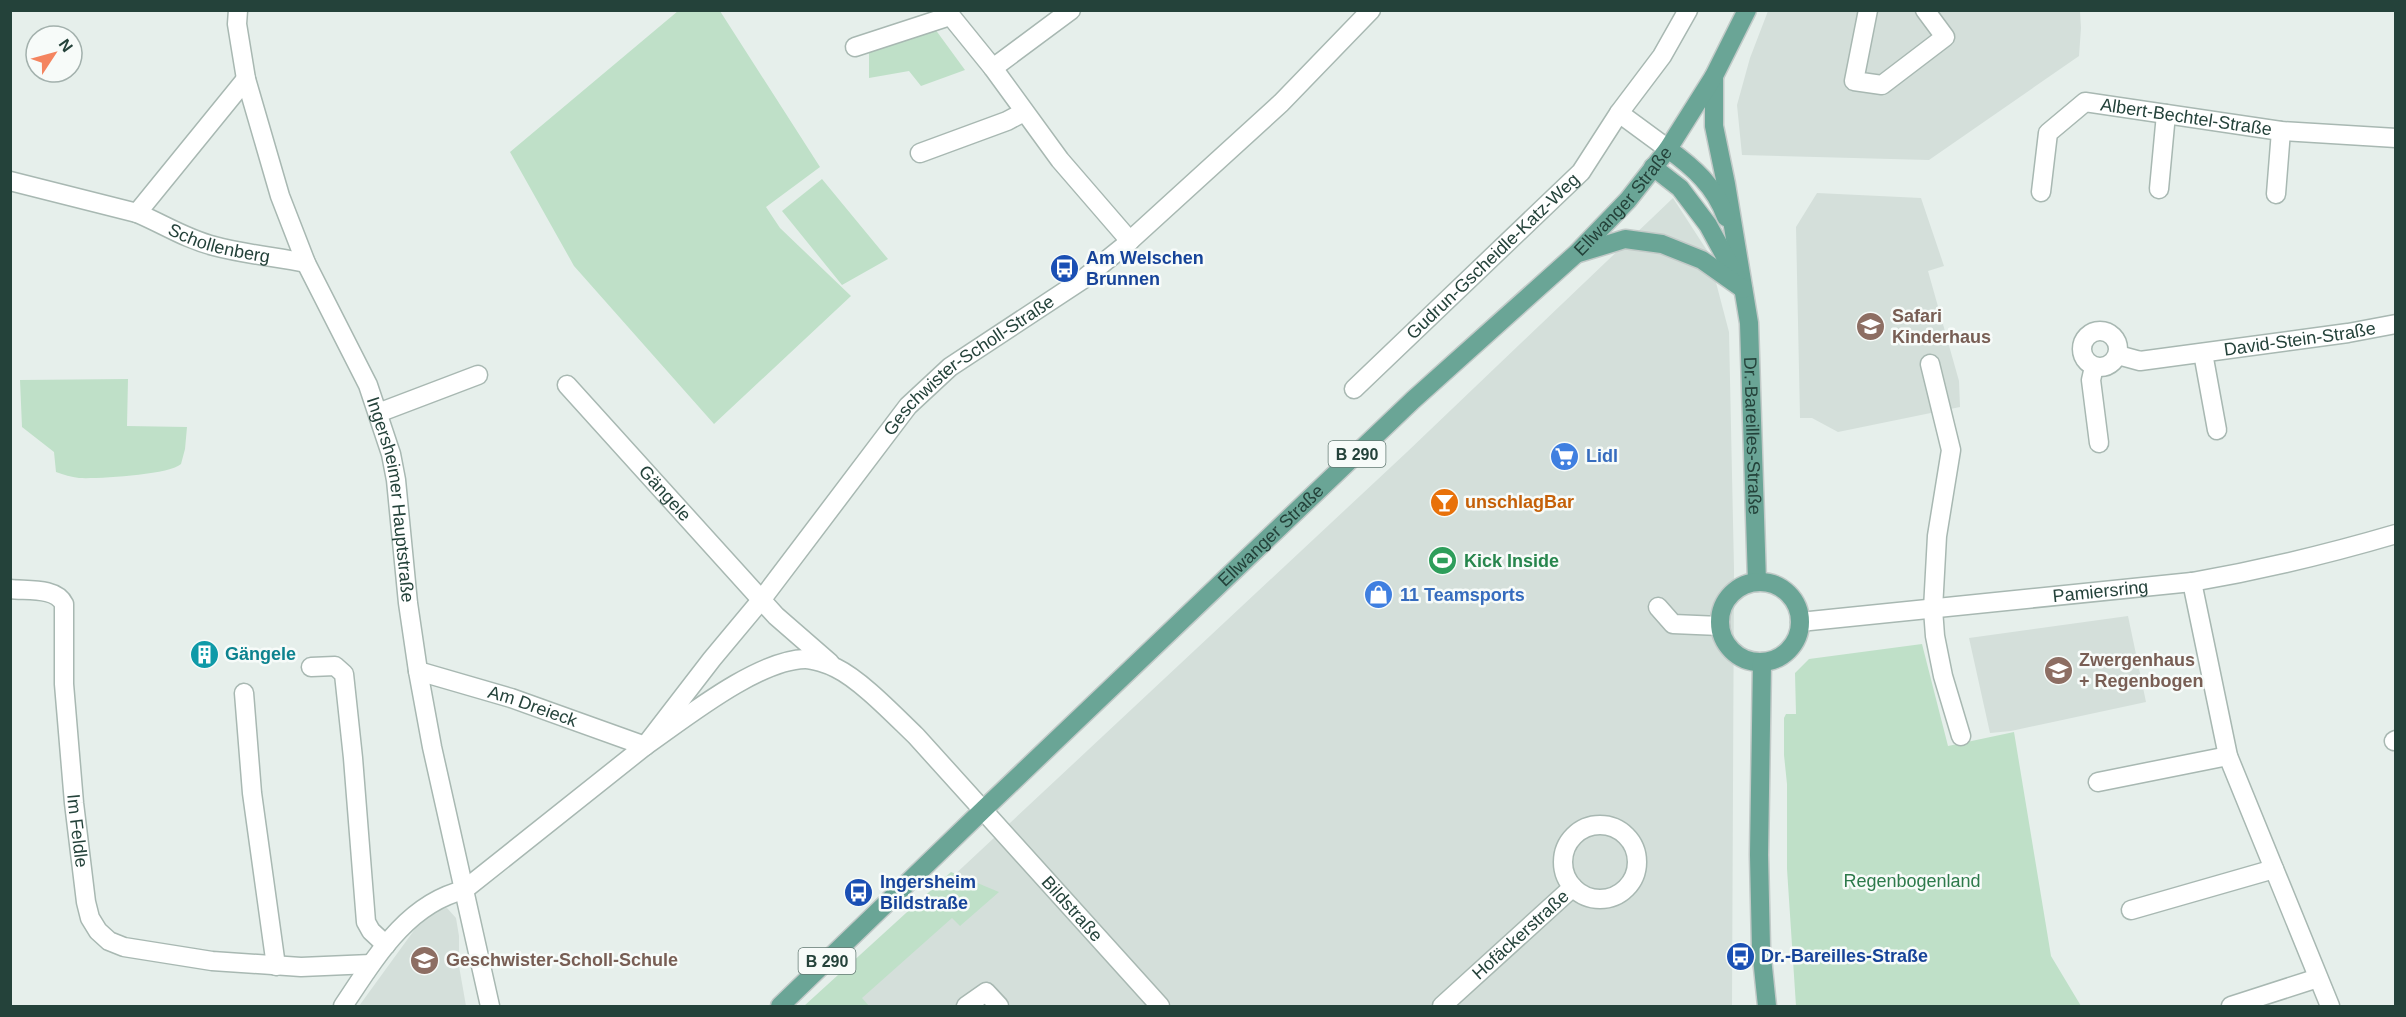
<svg xmlns="http://www.w3.org/2000/svg" width="2406" height="1017" viewBox="0 0 2406 1017" font-family="Arial,sans-serif">
  <rect width="100%" height="100%" fill="#e6efeb"/>
  <path fill="#d4dfda" d="M1768 11H2080L2081 28 2079 56 1929 160 1742 155 1737 105 1750 58Z
    M1817 193 1921 198 1944 266 1928 271 1959 381 1960 407 1838 432 1812 418H1800L1796 227Z
    M1673 198 1708 252 1729 332 1734 569 1732 1006H814L1407 452Z
    M2128 616 2146 702 2011 731 1990 733 1969 638Z
    M447 908 456 918 459 936V966L466 1006H359L415 929 438 909Z"/>
  <path fill="#bfe0c8" d="M678 11H720L820 167 766 207 780 228 851 296 714 424 574 266 510 152Z
    M935 29 965 70 921 86 909 71 869 78V50Z
    M822 179 888 259 842 285 782 211Z
    M128 379 127 426 187 427 185 449 181 464C169 475 97 479 79 478 71 477 64 475 56 472L54 452 22 427 20 380Z
    M1922 644 1948 746 2014 732 2051 956 2081 1006H1796L1787 869V784L1784 755V718L1786 714H1796L1795 673 1809 659Z
    M951 872 999 892 960 926 952 918 862 998 869 1006H804Z"/>
  <g fill="none" stroke-linecap="round" stroke-linejoin="round">
    <defs>
      <g id="minor">
        <path id="s1" d="M238 10 237 24 246 79 280 196 306 263 368 385 391 454 396 480 408 603 418 671 432 747 490 1006"/>
        <path d="M946 10 993 68 1060 160 1130 241"/>
        <path d="M1868 10 1854 81 1882 85 1945 37 1925 10"/>
        <path d="M855 47 950 16"/>
        <path d="M993 68 1071 10"/>
        <path id="s2" d="M246 79 137 213C163 224 186 239 214 246 244 254 276 257 306 263"/>
        <path d="M1619 113 1668 149"/>
        <path d="M920 153 1007 121 1024 112"/>
        <path d="M10 181 137 213"/>
        <path d="M2159 189 2166 114"/>
        <path id="s3" d="M2041 192 2048 133 2085 102 2281 131 2396 138"/>
        <path d="M2276 194 2281 131"/>
        <circle cx="2100" cy="349" r="18"/>
        <path d="M2203 353 2217 430"/>
        <path id="s4" d="M2118 355 2140 361 2348 333 2396 324"/>
        <path d="M1930 364 1951 450 1937 536 1933 609 1935 636 1943 676 1961 736"/>
        <path d="M2094 367 2091 380 2099 443"/>
        <path id="s5" d="M567 385 776 616 830 663"/>
        <path id="s6" d="M1354 389 1581 172 1619 113 1662 56 1688 10"/>
        <path d="M378 413 478 375"/>
        <path d="M2192 582 2228 756 2330 1006"/>
        <path id="s7" d="M10 589C27 591 56 587 64 604V684L74 803 86 902 90 918 98 931 109 941 124 947 212 961 301 967 371 964"/>
        <path d="M1658 607 1673 624 1720 626"/>
        <path id="s8" d="M1800 622 2192 582C2261 570 2328 554 2396 534"/>
        <path d="M311 667 335 666 344 674 353 758 366 922 371 931 386 945"/>
        <path id="s9" d="M418 671 511 698 645 746C684 719 757 660 805 659 813 659 828 664 836 668 861 680 895 716 916 736L1160 1006"/>
        <path d="M244 693 252 793 276 966"/>
        <path d="M2394 741 2396 740"/>
        <path d="M2098 782 2228 756"/>
        <circle cx="1600" cy="862" r="37"/>
        <path d="M2131 910 2274 869"/>
        <path id="s10" d="M343 1006C374 960 406 904 464 890L645 746 712 659 762 599 908 406 950 367 1082 280 1123 247 1281 103 1371 10"/>
        <path d="M966 1006 986 992 999 1006"/>
        <path id="s11" d="M1442 1006 1573 887"/>
        <path d="M2231 1006 2318 978"/>
      </g>
      <g id="major">
        <path id="s12" d="M1714 76V126L1726 184 1749 323 1757 582"/>
        <path d="M1668 149C1693 167 1715 186 1726 217"/>
        <path d="M1653 167 1680 188 1708 225 1738 280"/>
        <path d="M1579 253 1625 239 1662 244 1702 260 1743 289"/>
        <circle cx="1760" cy="622" r="40"/>
        <path d="M1762 662 1759 855 1761 948 1767 1006"/>
        <path id="s13" d="M780 1006 984 809 1413 400 1577 253 1628 200 1668 149 1714 76 1747 10"/>
      </g>
    </defs>
    <use href="#minor" stroke="#a8b8b2" stroke-width="21"/>
    <use href="#major" stroke="#c2cac8" stroke-width="21"/>
    <use href="#minor" stroke="#fff" stroke-width="18"/>
    <use href="#major" stroke="#6aa596" stroke-width="18"/>
  </g>
  <defs>
    <symbol id="bus-disc" viewBox="-11 -11 22 22"><circle r="9.5" fill="#1a4fb4" stroke="#f7fbf9"/><path d="M-5-6H5V4H4V6H2V4H-2V6H-4V4H-5ZM-3.5-4V0h7V-4ZM-3.5 1.2v1.5H-2V1.2ZM2 1.2v1.5H3.5V1.2Z" fill="#fff"/></symbol>
    <symbol id="school-disc" viewBox="-11 -11 22 22"><circle r="9.5" fill="#8d6e63" stroke="#f7fbf9"/><path d="M0-5L7-2L0 1L-7-2ZM-4 1L0 2.5L4 1V4Q0 6-4 4Z" fill="#fff"/></symbol>
    <symbol id="supermarket-disc" viewBox="-11 -11 22 22"><circle r="9.5" fill="#3f7fe0" stroke="#f7fbf9"/><path d="M-6-5.5h2.5l.6 2H6L4.5 2H-2.5L-4.4-4H-6ZM-1.5 3.2a1.3 1.3 0 1 0 .1 0ZM3 3.2a1.3 1.3 0 1 0 .1 0Z" fill="#fff"/></symbol>
    <symbol id="bar-disc" viewBox="-11 -11 22 22"><circle r="9.5" fill="#e8710a" stroke="#f7fbf9"/><path d="M-6-5H6L.8 .8V4.5H3.5V6h-7V4.5H-.8V.8Z" fill="#fff"/></symbol>
    <symbol id="stadium-disc" viewBox="-11 -11 22 22"><circle r="9.5" fill="#2e9e5b" stroke="#f7fbf9"/><path d="M0-5a6.5 5 0 1 0 0 10a6.5 5 0 1 0 0-10ZM-3.5-1.8h7v3.6h-7Z" fill="#fff"/></symbol>
    <symbol id="shop-disc" viewBox="-11 -11 22 22"><circle r="9.5" fill="#3f7fe0" stroke="#f7fbf9"/><path d="M-5-2.5h2.3a2.7 3.5 0 0 1 5.4 0H5L5.5 6h-11ZM-1.5-2.5h3a1.5 2.3 0 0 0-3 0Z" fill="#fff"/></symbol>
    <symbol id="building-disc" viewBox="-11 -11 22 22"><circle r="9.5" fill="#0f9aa8" stroke="#f7fbf9"/><path d="M-4-6H4V6H1V3H-1V6H-4ZM-2.5-4.3h1.7v1.8h-1.7ZM.8-4.3h1.7v1.8H.8ZM-2.5-1h1.7V.8h-1.7ZM.8-1h1.7V.8H.8Z" fill="#fff"/></symbol>
  </defs>
  <g fill-rule="evenodd">
    <use href="#bus-disc" x="1048" y="252" width="33" height="33"/>
    <use href="#school-disc" x="1854" y="310" width="33" height="33"/>
    <use href="#supermarket-disc" x="1548" y="440" width="33" height="33"/>
    <use href="#bar-disc" x="1428" y="486" width="33" height="33"/>
    <use href="#stadium-disc" x="1426" y="544" width="33" height="33"/>
    <use href="#shop-disc" x="1362" y="578" width="33" height="33"/>
    <use href="#building-disc" x="188" y="638" width="33" height="33"/>
    <use href="#school-disc" x="2042" y="654" width="33" height="33"/>
    <use href="#bus-disc" x="842" y="876" width="33" height="33"/>
    <use href="#bus-disc" x="1724" y="940" width="33" height="33"/>
    <use href="#school-disc" x="408" y="944" width="33" height="33"/>
  </g>
  <g text-anchor="middle" stroke-width="5" stroke-linejoin="round" paint-order="stroke">
    <g fill="#f7fbf9" stroke="#637a73" stroke-width="1.5">
      <rect x="1328.5" y="441" width="57" height="26" rx="4.5"/>
      <rect x="798.5" y="948" width="57" height="26" rx="4.5"/>
    </g>
    <g font-size="16" font-weight="bold" fill="#24423a">
      <text x="1357" y="460">B 290</text>
      <text x="827" y="967">B 290</text>
    </g>
    <g font-size="18" fill="#24423a" stroke="#f7fbf9">
      <text dy="6" stroke="none"><textPath href="#s3" startOffset="210">Albert-Bechtel-Straße</textPath></text>
      <text dy="6" stroke="none"><textPath href="#s13" startOffset="1166">Ellwanger Straße</textPath></text>
      <text dy="6" stroke="none"><textPath href="#s2" startOffset="261">Schollenberg</textPath></text>
      <text dy="6" stroke="none"><textPath href="#s6" startOffset="192">Gudrun-Gscheidle-Katz-Weg</textPath></text>
      <text dy="6" stroke="none"><textPath href="#s4" startOffset="184">David-Stein-Straße</textPath></text>
      <text dy="6" stroke="none"><textPath href="#s10" startOffset="906">Geschwister-Scholl-Straße</textPath></text>
      <text dy="6" stroke="none"><textPath href="#s12" startOffset="363">Dr.-Bareilles-Straße</textPath></text>
      <text dy="6" stroke="none"><textPath href="#s5" startOffset="146">Gängele</textPath></text>
      <text dy="6" stroke="none"><textPath href="#s1" startOffset="518">Ingersheimer Hauptstraße</textPath></text>
      <text dy="6" stroke="none"><textPath href="#s13" startOffset="680">Ellwanger Straße</textPath></text>
      <text dy="6" stroke="none"><textPath href="#s8" startOffset="302">Pamiersring</textPath></text>
      <text dy="6" stroke="none"><textPath href="#s9" startOffset="120">Am Dreieck</textPath></text>
      <text dy="6" stroke="none"><textPath href="#s7" startOffset="286">Im Feldle</textPath></text>
      <text dy="6" stroke="none"><textPath href="#s9" startOffset="794">Bildstraße</textPath></text>
      <text dy="6" stroke="none"><textPath href="#s11" startOffset="106">Hofäckerstraße</textPath></text>
    </g>
    <g font-size="18" font-weight="bold" fill="#164399" stroke="#f7fbf9" text-anchor="start">
      <text x="1086" y="264">Am Welschen<tspan x="1086" dy="21">Brunnen</tspan></text>
      <text x="880" y="888">Ingersheim<tspan x="880" dy="21">Bildstraße</tspan></text>
      <text x="1761" y="962">Dr.-Bareilles-Straße</text>
    </g>
    <g font-size="18" font-weight="bold" fill="#785e54" stroke="#f7fbf9" text-anchor="start">
      <text x="1892" y="322">Safari<tspan x="1892" dy="21">Kinderhaus</tspan></text>
      <text x="2079" y="666">Zwergenhaus<tspan x="2079" dy="21">+ Regenbogen</tspan></text>
      <text x="446" y="966">Geschwister-Scholl-Schule</text>
    </g>
    <g font-size="18" font-weight="bold" fill="#366cbe" stroke="#f7fbf9" text-anchor="start">
      <text x="1586" y="462">Lidl</text>
      <text x="1400" y="601">11 Teamsports</text>
    </g>
    <g font-size="18" font-weight="bold" fill="#c56008" stroke="#f7fbf9" text-anchor="start">
      <text x="1465" y="508">unschlagBar</text>
    </g>
    <g font-size="18" font-weight="bold" fill="#27864d" stroke="#f7fbf9" text-anchor="start">
      <text x="1464" y="567">Kick Inside</text>
    </g>
    <g font-size="18" font-weight="bold" fill="#0d838f" stroke="#f7fbf9" text-anchor="start">
      <text x="225" y="660">Gängele</text>
    </g>
    <g font-size="18" fill="#2d7a4b" stroke="#f7fbf9">
      <text x="1912" y="887">Regenbogenland</text>
    </g>
  </g>
  <rect width="2406" height="1017" fill="none" stroke="#24423a" stroke-width="24"/>
  <g transform="translate(54 54) rotate(54)"><circle r="28" fill="#f7fbf9" stroke="#a3b1ad" stroke-width="1.5"/>
  <path d="M0-4.5L10 22L0 15L-10 22Z" fill="#f4845f"/>
  <text y="-9" font-size="16" font-weight="bold" text-anchor="middle" fill="#24423a">N</text>
  </g>
</svg>
